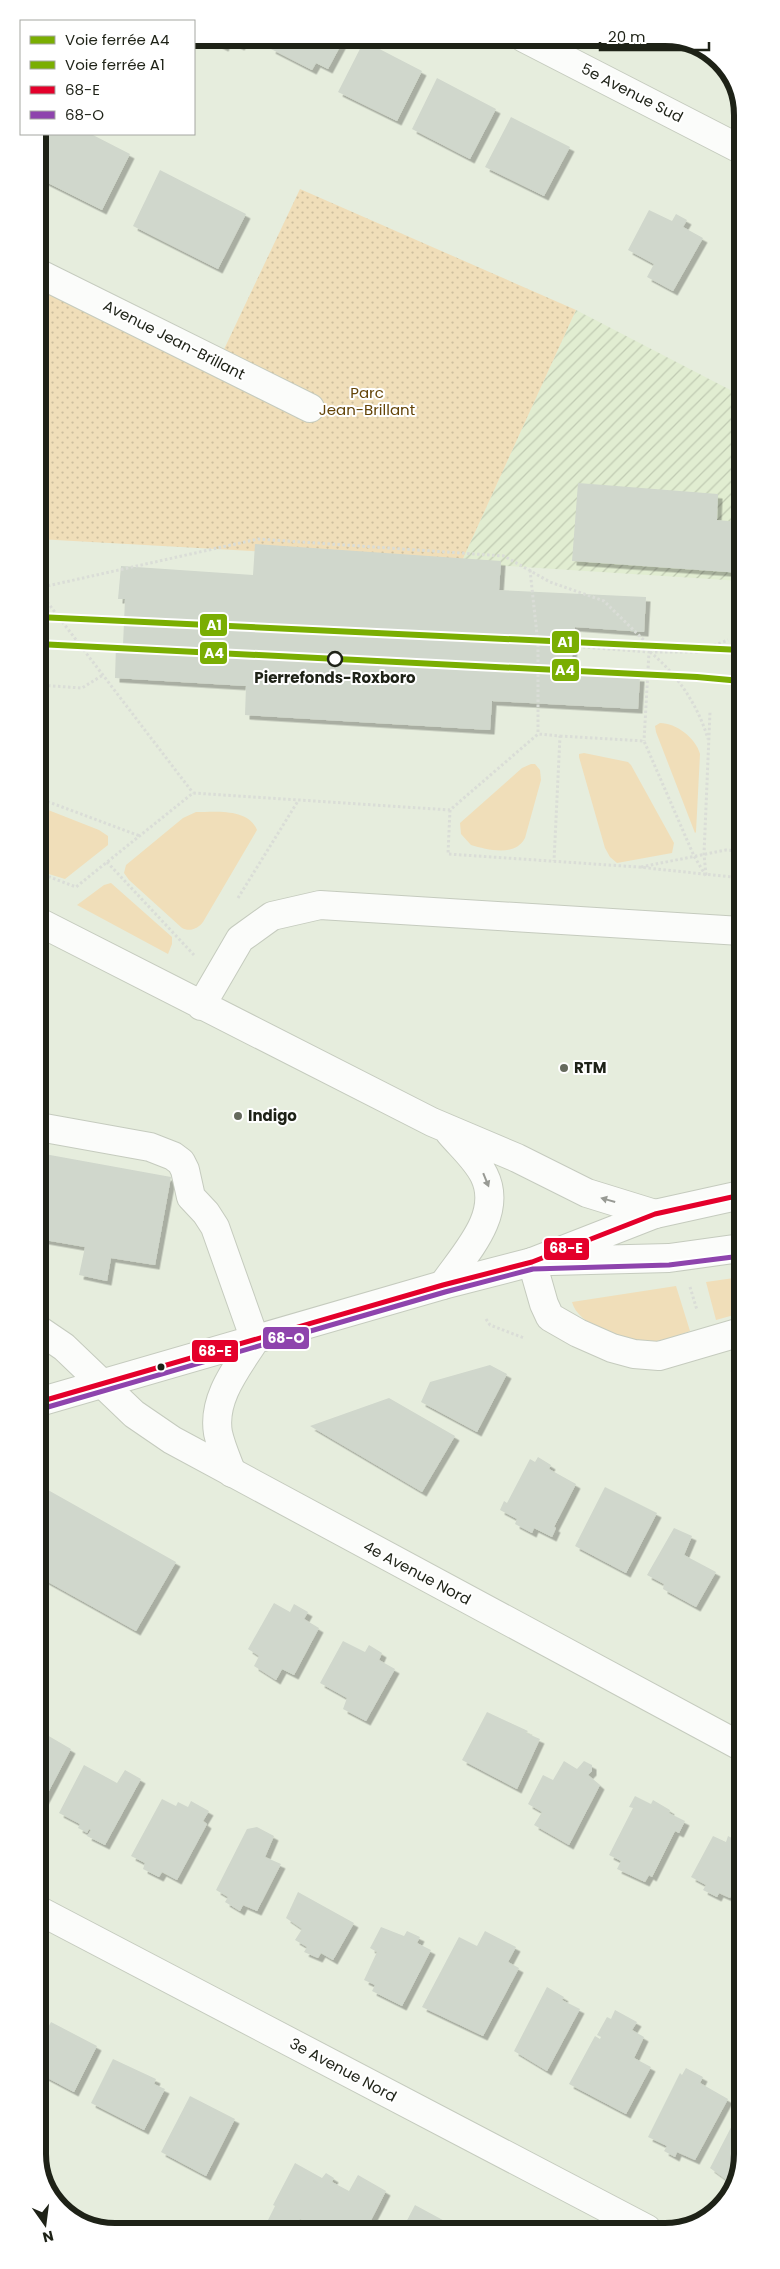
<svg xmlns="http://www.w3.org/2000/svg" width="780" height="2269" viewBox="0 0 780 2269" font-family="Poppins,sans-serif">
  <defs>
    <pattern id="industrial-furrows" width="10" height="10" patternUnits="userSpaceOnUse" patternTransform="scale(1.25)"><rect width="10" height="10" fill="#e1edd1"/><path d="M-1 1l2-2M0 10L10 0M9 11l2-2" fill="none" stroke="#c1cbb3"/></pattern>
    <pattern id="park-dots" width="8" height="8" patternUnits="userSpaceOnUse" patternTransform="scale(1.25)"><rect width="8" height="8" fill="#f0deb9"/><path d="M2 2h.1M6 6h.1" fill="none" stroke="#cdbe9e" stroke-width="1.8" stroke-linecap="round"/></pattern>
    <filter id="shadow"><feDropShadow dx="4.5" dy="4.5" stdDeviation="0" flood-color="#0004"/></filter>
  </defs>
  <rect width="100%" height="100%" fill="#e6eddd"/>
  <path fill="url(#industrial-furrows)" d="M576 310 740 395 741 581 461 563Z"/>
  <path fill="#f0deb9" d="M660 723C676 723 696 738 700 754L696 832 695 833 656 732 655 726Z
    M584 753 628 762 631 765 674 843 672 853 617 863 610 857 605 848 579 757V754Z
    M531 764H535L540 770 541 780 525 838C515 857 488 850 471 845L461 834 460 823 522 768Z
    M38 806 99 830 108 836V845L65 879 39 871Z
    M196 812C216 812 248 808 257 830L203 922C198 929 189 932 182 928L129 880 124 873 126 865 183 818Z
    M111 883 172 937V944L168 954 77 905 104 885Z
    M741 1277V1313L716 1320 706 1282Z
    M676 1286 690 1331C677 1336 663 1341 648 1342 626 1343 578 1326 572 1302Z"/>
  <path fill="url(#park-dots)" d="M300 189 576 310 461 563 38 539V273L218 362Z"/>
  <path fill="#d0d7cc" filter="url(#shadow)" d="M205 38H245L240 46 227 40 224 47Z
    M277 38H337L343 41 328 69 316 63 312 70 271 49Z
    M364 41 422 71 397 121 338 92Z
    M437 78 496 109 470 159 412 129Z
    M511 117 570 147 544 196 485 167Z
    M38 134H91L130 154 102 210 38 178Z
    M160 170 246 214 218 269 133 226Z
    M649 210 672 221 676 214 687 220 683 227 703 238 673 291 647 277 654 264 628 250Z
    M578 483 718 494 717 520 740 522 741 573 572 561Z
    M255 544 501 561 499 590 646 597 644 632 575 627 571 667V673L640 677 638 709 492 701 490 730 245 715 246 686 115 678 116 645H123L125 599H118L121 566 253 575Z
    M39 1153 171 1177 155 1265 111 1258 107 1281 79 1275 85 1247 39 1239Z
    M490 1365 507 1374 477 1432 421 1402 430 1382Z
    M389 1398 455 1436 422 1492 310 1426Z
    M538 1457 551 1465 549 1469 576 1484 554 1527 556 1528 552 1537 534 1528 532 1533 515 1524 517 1519 500 1510 504 1501 507 1503 530 1459 535 1462Z
    M605 1487 657 1513 626 1573 575 1546Z
    M48 1490 176 1562 136 1631 39 1577V1505Z
    M674 1528 692 1536 684 1555 716 1572 696 1607 663 1589 664 1584 647 1575Z
    M274 1603 290 1612 294 1604 308 1612 304 1619 319 1628 294 1675 282 1669 276 1680 254 1666 259 1656 248 1649Z
    M343 1641 365 1652 369 1645 382 1653 379 1660 395 1669 366 1721 343 1709 347 1698 320 1683Z
    M487 1712 528 1731 526 1733 540 1739 517 1789 462 1760Z
    M47 1735 71 1749 40 1808V1736L44 1739Z
    M564 1761 577 1769 584 1761 592 1765V1771L588 1775 600 1785 569 1845 534 1825 542 1812 528 1804 543 1775 553 1780Z
    M84 1765 117 1783 125 1770 141 1779 105 1845 87 1836 91 1830 89 1829 87 1833 82 1830 78 1828 80 1824 59 1813Z
    M635 1796 651 1804 653 1800 670 1810 669 1813 685 1821 679 1833 675 1831 652 1877 649 1875 645 1882 617 1869 621 1861 609 1855 633 1808 629 1807Z
    M162 1799 176 1806 178 1802 188 1807 191 1801 209 1811 203 1821 207 1824 177 1880 162 1872 159 1877 143 1869 145 1863 131 1856Z
    M257 1827 274 1836 265 1857 281 1864 257 1911 243 1905 240 1911 225 1902 228 1897 216 1890 247 1829Z
    M713 1836 726 1842 728 1836 742 1843 738 1849 742 1851V1876L730 1898 719 1893 717 1897 703 1890 706 1885 691 1877Z
    M298 1892 354 1923 333 1960 321 1953 318 1958 304 1952 307 1947 295 1940 302 1929 286 1918Z
    M381 1927 404 1936 407 1931 420 1937 417 1943 431 1950 402 2006 372 1991 375 1985 364 1980 377 1952 370 1948Z
    M485 1931 516 1947 508 1962 519 1968 483 2036 422 2007 459 1937 477 1946Z
    M547 1987 564 1997 562 2000 580 2009 547 2071 514 2051Z
    M615 2010 637 2022 632 2030 644 2037 634 2058 651 2067 626 2114 569 2084 595 2036 600 2039 601 2037 597 2035 607 2017 611 2019Z
    M51 2022 97 2046 74 2092 40 2074V2043Z
    M113 2059 156 2079 154 2084 165 2089 144 2130 91 2103Z
    M686 2068 703 2077 700 2083 728 2099 695 2160 677 2152 675 2157 664 2151 667 2146 648 2137 680 2073 682 2075Z
    M190 2096 235 2119 206 2176 161 2152Z
    M742 2106V2154L732 2184 710 2168Z
    M295 2163 322 2178 326 2173 334 2178 332 2182 349 2191 358 2175 386 2191 366 2230H321L300 2219 293 2231H287L268 2220 275 2206 273 2205Z
    M415 2205 452 2225 451 2227 457 2230H402Z"/>
  <g fill="none" stroke-linecap="round" stroke-linejoin="round">
    <defs>
      <path id="minor" d="M524 38 740 149
        M38 273 310 408
        M39 922 432 1122 517 1158 587 1193 655 1214
        M201 1006 240 939 272 916 320 905 741 931
        M39 1127 150 1147 173 1156 181 1162 185 1170 191 1197 206 1213 215 1227 255 1340
        M532 1262 544 1304 550 1317 578 1333 612 1348 634 1354 659 1356 741 1332
        M443 1285C464 1254 504 1215 484 1175 476 1159 461 1146 450 1133
        M39 1330 64 1347 134 1414 172 1440 742 1747
        M40 1911 647 2229"/>
      <path id="major" d="M551 1261 669 1258 741 1248
        M39 1402 443 1285 532 1262 655 1214 741 1195
        M232 1473C227 1460 221 1447 218 1433 212 1398 238 1367 255 1340"/>
    </defs>
    <use href="#minor" stroke="#c5cbbe" stroke-width="30"/>
    <use href="#major" stroke="#c5cbbe" stroke-width="30"/>
    <path stroke="#daddd7" stroke-width="3" stroke-dasharray="2.5 2.5" stroke-linecap="butt" d="M530 570 538 644V734
      M38 588 258 539 504 556 550 582 604 601 656 652
      M38 590 193 793
      M503 641 649 652 644 741
      M650 652C677 674 698 705 708 739
      M655 652H697L728 640
      M38 685 82 688 103 675
      M560 736 644 741 694 856 706 876
      M38 798 140 836
      M450 810 448 854 638 867 741 878
      M107 862 194 955
      M641 867 726 850 741 851
      M39 873 76 887 193 793 450 810 538 734 560 736 554 861
      M706 875 704 854 710 712
      M238 898 298 801
      M690 1287 697 1310
      M486 1319 490 1325 524 1338
      M731 1370 742 1376"/>
    <use href="#minor" stroke="#fbfcfa" stroke-width="28"/>
    <use href="#major" stroke="#fbfcfa" stroke-width="28"/>
    <defs>
      <path id="bus-1" d="M39 1402 443 1285 532 1262 655 1214 741 1195"/>
      <path id="bus-2" d="M41 1409 445 1292 533 1269 669 1265 741 1256"/>
    </defs>
    <use href="#bus-1" stroke="#fff" stroke-width="9"/>
    <use href="#bus-2" stroke="#fff" stroke-width="9"/>
    <use href="#bus-1" stroke="#e4002b" stroke-width="5"/>
    <use href="#bus-2" stroke="#8e44ad" stroke-width="5"/>
    <defs>
      <path id="rail-1" d="M38 644 697 677 741 681"/>
      <path id="rail-2" d="M38 617 741 650"/>
    </defs>
    <use href="#rail-1" stroke="#fff" stroke-width="10"/>
    <use href="#rail-2" stroke="#fff" stroke-width="10"/>
    <use href="#rail-1" stroke="#7aae02" stroke-width="6"/>
    <use href="#rail-2" stroke="#7aae02" stroke-width="6"/>
  </g>
  <defs><path id="oneway-solid" d="M-6-.8H1V-3.2L6.5 0L1 3.2V.8H-6Z" transform="scale(1.25)"/></defs>
  <g fill="#989a94">
    <use href="#oneway-solid" transform="translate(486 1180) rotate(68)"/>
    <use href="#oneway-solid" transform="translate(608 1200) rotate(-164)"/>
  </g>
  <circle fill="#fff" stroke="#1e2217" stroke-width="2.5" cx="335" cy="659" r="7"/>
  <g fill="#64695c" stroke="#fff" stroke-width="2">
    <circle cx="564" cy="1068" r="5"/>
    <circle cx="238" cy="1116" r="5"/>
  </g>
  <circle fill="#1e2217" stroke="#fff" stroke-width="2" cx="161" cy="1367" r="4.5"/>
  <g text-anchor="middle" stroke-width="4" stroke-linejoin="round" paint-order="stroke">
    <g font-size="15" fill="#1e2217" stroke="#fff">
      <text transform="translate(632 93) rotate(27)" y="5">5e Avenue Sud</text>
      <text transform="translate(174 340) rotate(27)" y="5">Avenue Jean-Brillant</text>
      <text transform="translate(417 1573) rotate(28)" y="5">4e Avenue Nord</text>
      <text transform="translate(343 2070) rotate(28)" y="5">3e Avenue Nord</text>
    </g>
    <g font-size="15" fill="#644408" stroke="#fff">
      <text x="367" y="398">Parc<tspan x="367" dy="17">Jean-Brillant</tspan></text>
    </g>
    <g font-size="15" font-weight="bold" fill="#1e2217" stroke="#fff">
      <text x="335" y="683">Pierrefonds-Roxboro</text>
    </g>
    <g font-size="15" font-weight="bold" fill="#1e2217" stroke="#fff" text-anchor="start">
      <text x="574" y="1073">RTM</text>
      <text x="248" y="1121">Indigo</text>
    </g>
  </g>
  <path d="M0 0H780V2269H0ZM115 46H665A69 69 0 0 1 734 115V2154A69 69 0 0 1 665 2223H115A69 69 0 0 1 46 2154V115A69 69 0 0 1 115 46Z" fill="#fff" fill-rule="evenodd"/>
  <path fill="none" stroke="#1e2217" stroke-width="6" d="M115 46H665A69 69 0 0 1 734 115V2154A69 69 0 0 1 665 2223H115A69 69 0 0 1 46 2154V115A69 69 0 0 1 115 46Z"/>
  <g stroke="#fff" stroke-width="2">
    <rect x="199" y="613" width="29" height="24" rx="5" fill="#7aae02"/>
    <rect x="551" y="630" width="29" height="24" rx="5" fill="#7aae02"/>
    <rect x="199" y="641" width="29" height="24" rx="5" fill="#7aae02"/>
    <rect x="551" y="658" width="29" height="24" rx="5" fill="#7aae02"/>
    <rect x="543" y="1237" width="47" height="24" rx="5" fill="#e4002b"/>
    <rect x="262" y="1326" width="48" height="24" rx="5" fill="#8e44ad"/>
    <rect x="191" y="1339" width="48" height="24" rx="5" fill="#e4002b"/>
  </g>
  <g font-size="14" text-anchor="middle" font-weight="bold" fill="#fff">
    <text x="214" y="630">A1</text>
    <text x="565" y="647">A1</text>
    <text x="214" y="658">A4</text>
    <text x="565" y="675">A4</text>
    <text x="566" y="1253">68-E</text>
    <text x="286" y="1343">68-O</text>
    <text x="215" y="1356">68-E</text>
  </g>
  <rect x="20" y="20" width="175" height="115" fill="#ffffff" stroke="#a5a7a2"/>
  <rect x="30" y="36" width="25" height="8" fill="#7aae02" stroke="#a5a7a2"/>
  <text x="65" y="45" font-size="15" fill="#1e2217">Voie ferrée A4</text>
  <rect x="30" y="61" width="25" height="8" fill="#7aae02" stroke="#a5a7a2"/>
  <text x="65" y="70" font-size="15" fill="#1e2217">Voie ferrée A1</text>
  <rect x="30" y="86" width="25" height="8" fill="#e4002b" stroke="#a5a7a2"/>
  <text x="65" y="95" font-size="15" fill="#1e2217">68-E</text>
  <rect x="30" y="111" width="25" height="8" fill="#8e44ad" stroke="#a5a7a2"/>
  <text x="65" y="120" font-size="15" fill="#1e2217">68-O</text>
  <g transform="translate(45 2224) rotate(166)" stroke="#ffffff" stroke-width="4" paint-order="stroke">
  <path d="M0-4L9 19L0 12L-9 19Z" fill="#1e2217"/>
  <text y="-8" font-size="14" font-weight="bold" text-anchor="middle" fill="#1e2217">N</text>
  </g>
  <path d="M600 42v8h109v-8" fill="none" stroke="#1e2217" stroke-width="2.5"/>
  <text x="608" y="42" font-size="15" fill="#1e2217" stroke="#ffffff" stroke-width="4" paint-order="stroke">20 m</text>
</svg>
